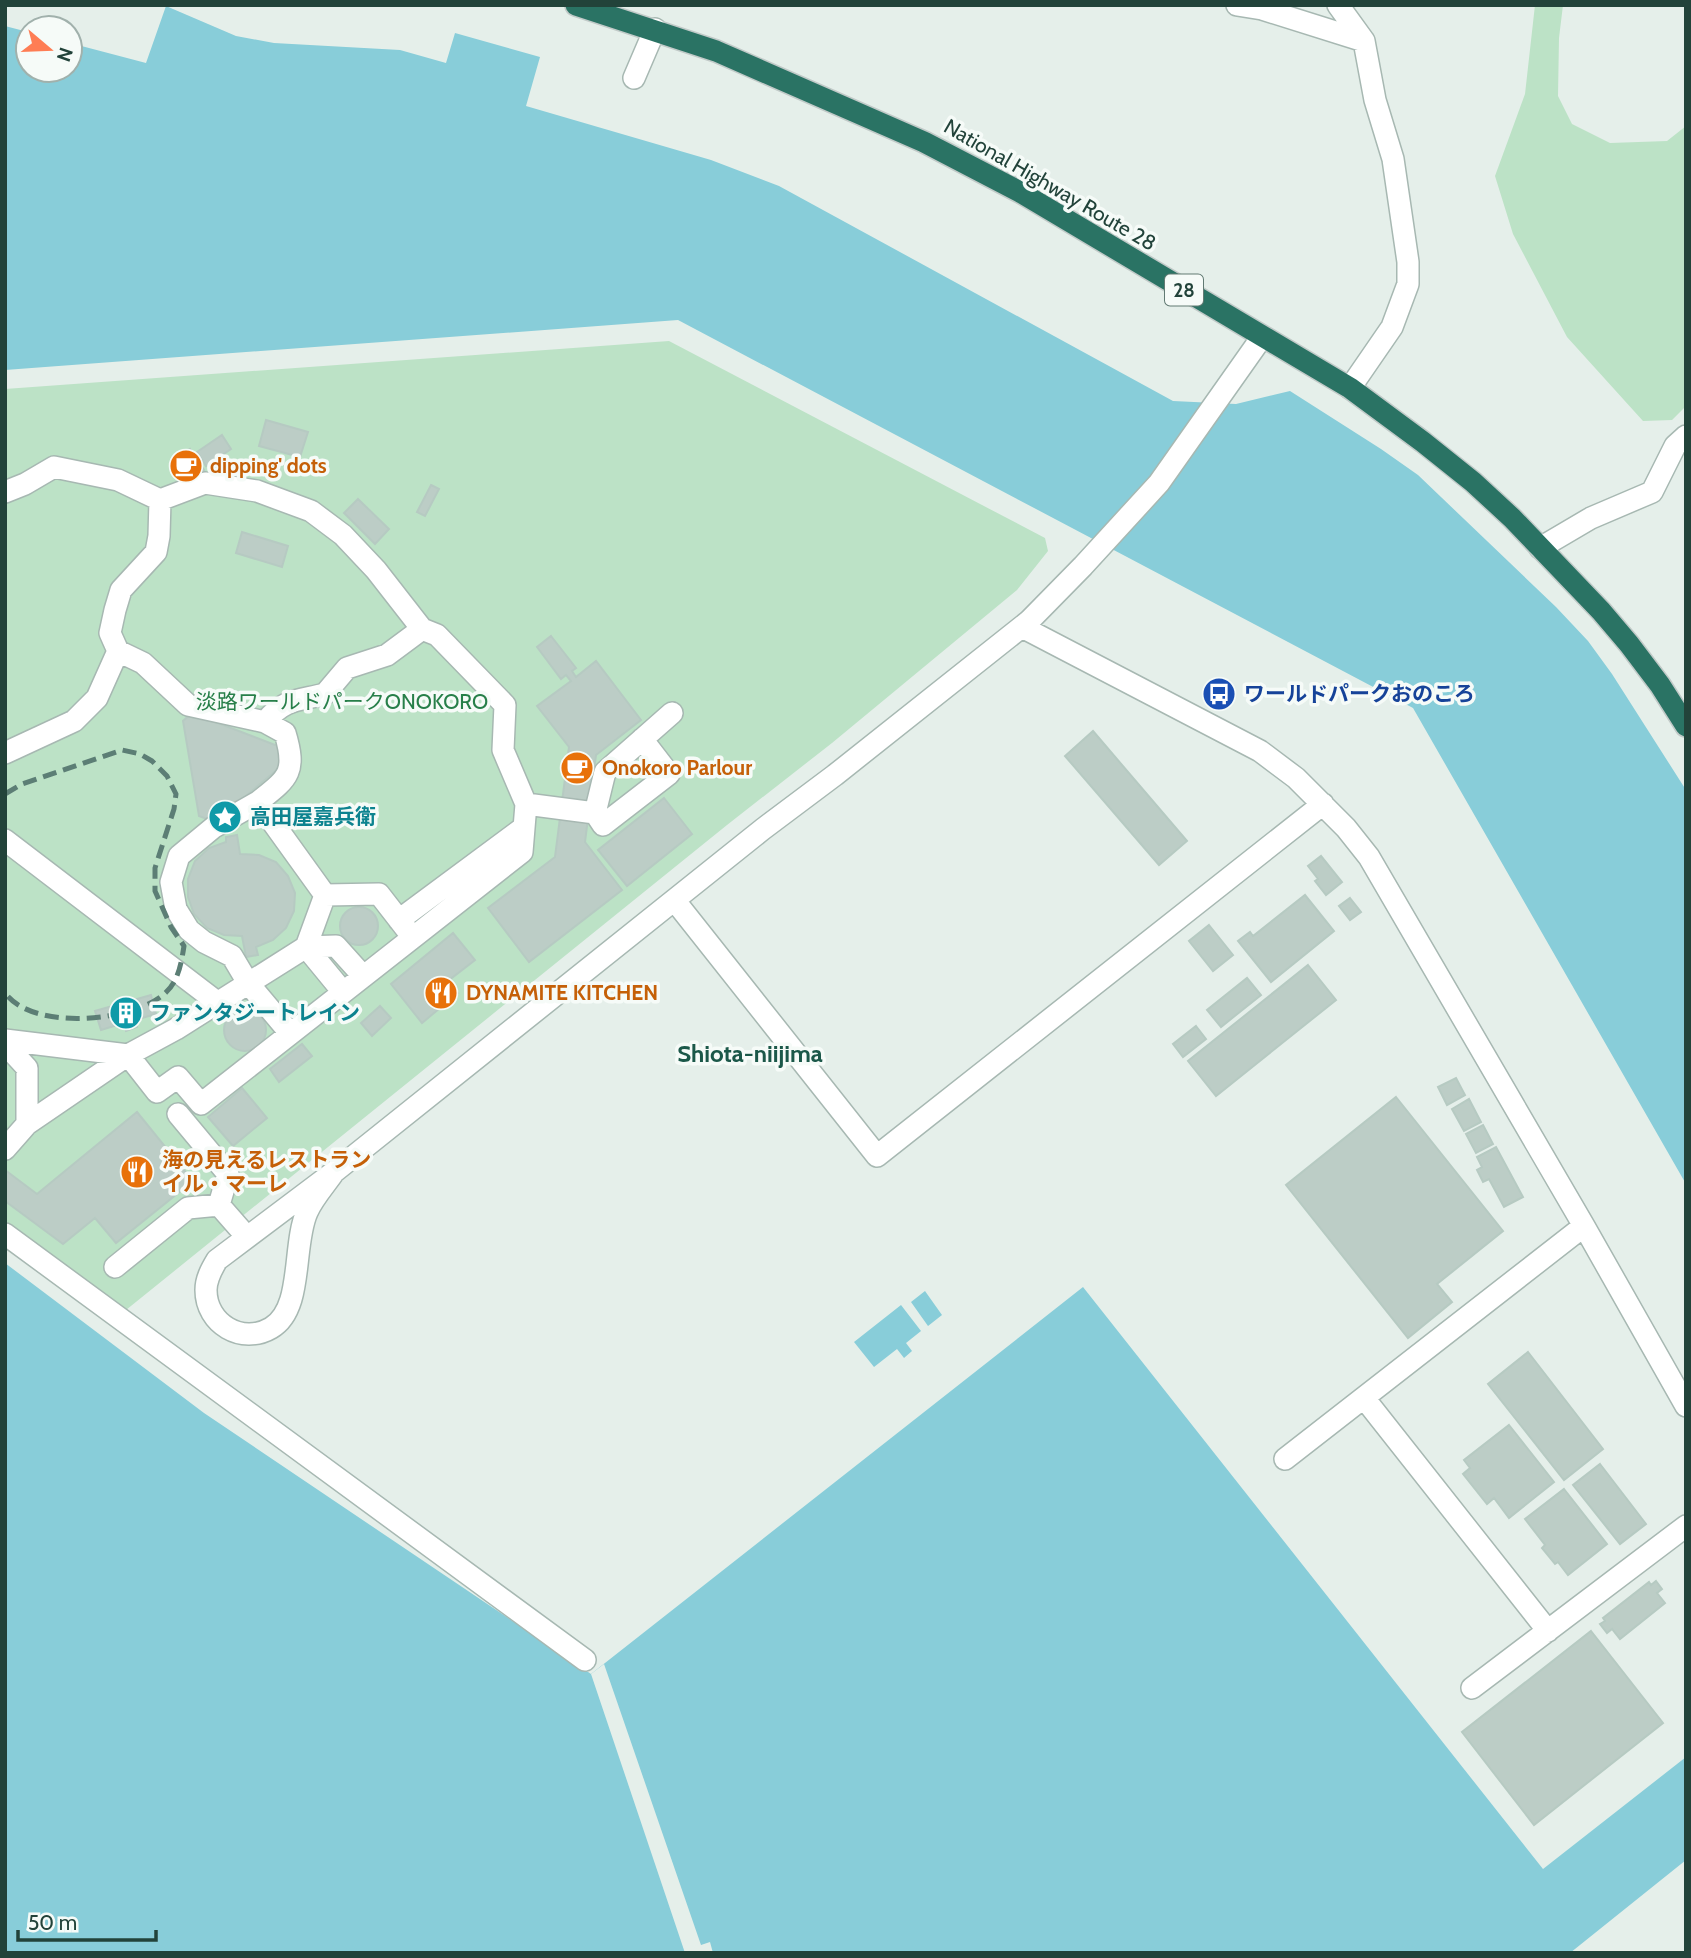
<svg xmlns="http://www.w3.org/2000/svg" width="1691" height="1958" viewBox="0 0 1691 1958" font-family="Cabin,'Noto Sans JP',sans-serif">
  <rect width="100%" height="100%" fill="#e5efea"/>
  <path fill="#bce2c6" d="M1535 5H1563L1559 38 1558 96 1572 124 1610 143 1667 141 1686 126V406L1672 420 1643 421 1567 337 1513 234 1495 176 1525 94Z
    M669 341 1045 538 1048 551 1017 590 832 743 727 825 126 1310 5 1221V389Z"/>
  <path fill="#88cdd9" d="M166 6 236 36 274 43 400 50 446 63 455 33 540 57 526 106 711 160 779 186 1173 401 1236 404 1290 391 1381 449 1418 475 1556 607 1588 641 1612 674 1686 790V1184L1413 708 678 320 5 370V26L28 32V70H70V43L146 63Z
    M5 1263 204 1413 591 1674 1083 1287 1543 1869 1686 1757V1860L1570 1953H5Z
    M925 1291 942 1315 928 1326 911 1302Z
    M901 1305 921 1331 906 1343 912 1351 904 1358 897 1349 874 1367 854 1342Z"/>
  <path fill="#e5efea" d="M604 1664 701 1945 710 1942 713 1953H685L591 1674Z"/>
  <path fill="#bccdc6" stroke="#b6cac2" stroke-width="2" d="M266 420 308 432 300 457 259 446Z
    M222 435 231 449 206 466 197 452Z
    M190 449 204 470 186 482 172 461Z
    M431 485 439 489 425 516 417 512Z
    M358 499 389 529 375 544 344 513Z
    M242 532 288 546 282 567 236 553Z
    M551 636 576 668 572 671 576 677 596 661 641 720 596 755 585 842 622 890 529 962 488 908 555 857 569 747 537 706 571 681 566 675 561 679 537 647Z
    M192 713 283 748 285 763 215 822 199 816 183 721Z
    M1093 731 1187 841 1159 865 1065 756Z
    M664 798 692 834 627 886 598 850Z
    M237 835 240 854 259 855 276 862 288 876 295 893 294 911 286 928 273 940 256 947 258 955 246 957 242 936 224 935 207 928 194 914 188 897V879L195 861 209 848 226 842V837Z
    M1321 856 1342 882 1326 895 1315 881 1318 879 1308 866Z
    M1305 895 1334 931 1271 982 1238 941 1250 932 1253 936Z
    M1350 898 1361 912 1350 920 1339 906Z
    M340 926a19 19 0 1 1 38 0a19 19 0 1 1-38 0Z
    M1209 925 1233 955 1213 971 1189 941Z
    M453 933 475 960 448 981 458 993 422 1023 391 984Z
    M1308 965 1336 1000 1216 1096 1188 1061Z
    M1247 978 1261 995 1221 1027 1207 1010Z
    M151 995 156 1014 135 1020 137 1027 126 1031 124 1023 101 1030 95 1011Z
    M380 1006 391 1018 372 1036 361 1023Z
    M224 1030a21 21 0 1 1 42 0a21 21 0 1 1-42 0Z
    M1196 1026 1206 1039 1183 1057 1173 1044Z
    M302 1044 312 1056 279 1082 270 1069Z
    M1456 1078 1465 1095 1447 1105 1438 1087Z
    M242 1088 267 1118 233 1146 208 1117Z
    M1396 1097 1503 1231 1437 1284 1452 1302 1408 1338 1286 1185Z
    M1469 1099 1481 1122 1464 1131 1452 1109Z
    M137 1112 193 1181 116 1243 95 1218 63 1244 5 1201V1170L37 1194Z
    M1483 1125 1493 1144 1476 1153 1466 1134Z
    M1496 1147 1523 1197 1504 1207 1489 1179 1483 1182 1477 1170 1482 1167 1477 1157Z
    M1528 1352 1603 1449 1564 1480 1488 1384Z
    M1509 1425 1554 1482 1509 1518 1494 1498 1487 1504 1463 1474 1470 1468 1464 1460Z
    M1600 1464 1646 1524 1620 1544 1573 1485Z
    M1564 1489 1607 1544 1568 1575 1558 1562 1555 1564 1542 1548 1545 1545 1525 1519Z
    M1656 1581 1662 1589 1657 1593 1665 1603 1620 1639 1612 1629 1607 1633 1600 1624 1605 1621 1603 1618 1649 1582 1651 1585Z
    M1591 1631 1663 1723 1534 1825 1462 1732Z"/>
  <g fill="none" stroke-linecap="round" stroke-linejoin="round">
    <defs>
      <path id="minor" d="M1237 5 1262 9 1364 41
        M1338 5 1364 41 1375 100 1393 159 1408 262V284L1392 327 1350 388
        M634 78 655 29
        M5 492 25 484 54 467 118 480 160 500 205 483 257 491 311 511 343 535 376 570 422 629 437 635 505 705 503 750 526 804 595 813 605 772 672 713
        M1540 548 1591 518 1652 492 1675 446 1686 436
        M1022 627 1260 751 1296 778 1346 828 1369 857 1584 1226 1686 1406
        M265 722C285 698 298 701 325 694L347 668 387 655 422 629
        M5 753 74 721 97 698 118 651
        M258 802 214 827 179 856 171 882 176 909 189 930 204 942 232 956 248 983 290 1033
        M595 813 603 825 669 774 642 739
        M5 840 217 1002
        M325 895 379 894 407 930
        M675 901 877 1156 1323 804
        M399 920 523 828
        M306 947 336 946 363 976
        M306 947 343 992
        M5 1040 128 1055 157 1092 178 1077 201 1104 522 852 526 804
        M5 1044 27 1068V1124L128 1055 176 1029 306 947 325 895 258 802C288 778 297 773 285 733L265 722 188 705 143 663 118 651 110 633 115 610 121 590 156 552 159 536 160 500
        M178 1114 228 1174 219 1205 247 1237
        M5 1149 27 1124
        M334 1172C325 1185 313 1198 307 1212 292 1245 304 1309 271 1328 242 1345 206 1324 206 1290 206 1279 211 1270 217 1260L334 1172 763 829 835 775 1029 621 1083 566 1159 483 1262 337
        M5 1234 585 1660
        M115 1267 188 1208 219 1205
        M1364 1398 1548 1631
        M1285 1459 1584 1226
        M1472 1688 1686 1526"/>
      <path id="highway" d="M576 5 716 51 924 142 1020 192 1350 388 1423 442 1473 482 1512 518 1601 611 1629 644 1660 685 1686 726"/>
    </defs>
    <use href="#minor" stroke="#a7b8b2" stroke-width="24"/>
    <use href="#highway" stroke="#c1cac8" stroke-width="24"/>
    <use href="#minor" stroke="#fff" stroke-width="21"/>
    <use href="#highway" stroke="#2a7364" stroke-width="21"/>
    <path stroke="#5c7e75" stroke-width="5" stroke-dasharray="14 7" stroke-linecap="butt" d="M5 794 22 784 122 750 140 754 152 761 167 776 176 794 174 809 155 868V891L171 927 184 946C181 965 178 983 163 995 130 1022 33 1031 5 993"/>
  </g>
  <defs>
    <symbol id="cafe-disc" viewBox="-11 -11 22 22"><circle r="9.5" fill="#e8710a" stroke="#f6fbf8"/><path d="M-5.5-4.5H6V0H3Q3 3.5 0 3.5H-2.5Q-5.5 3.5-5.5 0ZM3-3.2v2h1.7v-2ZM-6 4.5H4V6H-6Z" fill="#fff"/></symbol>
    <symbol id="bus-disc" viewBox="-11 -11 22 22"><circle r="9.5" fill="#1a4fb4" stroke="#f6fbf8"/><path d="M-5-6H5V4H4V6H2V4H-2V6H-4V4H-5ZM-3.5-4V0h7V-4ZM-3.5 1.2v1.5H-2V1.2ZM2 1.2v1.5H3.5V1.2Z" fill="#fff"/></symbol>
    <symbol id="sight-disc" viewBox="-11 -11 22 22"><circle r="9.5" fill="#0f9aa8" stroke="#f6fbf8"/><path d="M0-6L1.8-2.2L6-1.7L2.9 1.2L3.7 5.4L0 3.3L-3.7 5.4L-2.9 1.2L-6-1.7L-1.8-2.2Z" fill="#fff"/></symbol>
    <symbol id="restaurant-disc" viewBox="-11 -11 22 22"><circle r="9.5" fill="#e8710a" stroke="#f6fbf8"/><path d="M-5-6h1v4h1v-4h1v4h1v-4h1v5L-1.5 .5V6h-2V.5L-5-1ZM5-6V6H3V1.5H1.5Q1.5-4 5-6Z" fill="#fff"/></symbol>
    <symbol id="building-disc" viewBox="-11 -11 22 22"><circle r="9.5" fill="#0f9aa8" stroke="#f6fbf8"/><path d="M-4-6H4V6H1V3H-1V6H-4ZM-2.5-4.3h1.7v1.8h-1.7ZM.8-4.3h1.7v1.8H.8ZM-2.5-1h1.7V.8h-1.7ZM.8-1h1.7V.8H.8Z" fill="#fff"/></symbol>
  </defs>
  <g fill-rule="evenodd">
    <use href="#cafe-disc" x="167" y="447" width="38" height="38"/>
    <use href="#bus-disc" x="1200" y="675" width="38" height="38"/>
    <use href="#cafe-disc" x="558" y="749" width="38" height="38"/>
    <use href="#sight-disc" x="206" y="798" width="38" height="38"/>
    <use href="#restaurant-disc" x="422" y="974" width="38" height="38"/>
    <use href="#building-disc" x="107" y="994" width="38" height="38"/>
    <use href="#restaurant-disc" x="118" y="1153" width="38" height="38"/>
  </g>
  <g text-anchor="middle" stroke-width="7" stroke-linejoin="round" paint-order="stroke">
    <rect fill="#f6fbf8" stroke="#627a73" stroke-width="2" x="1165" y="274.5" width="38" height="31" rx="5"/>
    <g font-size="19" font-weight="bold" fill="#22433a">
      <text x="1184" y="297">28</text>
    </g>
    <g font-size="21" fill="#22433a" stroke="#f6fbf8">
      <text transform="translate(1050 185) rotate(30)" y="7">National Highway Route 28</text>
    </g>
    <g font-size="21" font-weight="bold" fill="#c56008" stroke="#f6fbf8" text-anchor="start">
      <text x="210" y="473">dipping' dots</text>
      <text x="602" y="775">Onokoro Parlour</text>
      <text x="466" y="1000">DYNAMITE KITCHEN</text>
      <text x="162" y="1167">海の見えるレストラン<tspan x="162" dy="24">イル・マーレ</tspan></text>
    </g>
    <g font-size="21" font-weight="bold" fill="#164399" stroke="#f6fbf8" text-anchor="start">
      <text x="1244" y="701">ワールドパークおのころ</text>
    </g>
    <g font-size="21" fill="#277f49" stroke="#f6fbf8">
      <text x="342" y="709">淡路ワールドパークONOKORO</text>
    </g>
    <g font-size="21" font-weight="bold" fill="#0d838f" stroke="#f6fbf8" text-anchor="start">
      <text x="250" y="824">高田屋嘉兵衛</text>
      <text x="150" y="1020">ファンタジートレイン</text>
    </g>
    <g font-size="24" font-weight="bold" fill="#1b5849" stroke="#f6fbf8">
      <text x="750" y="1062">Shiota-niijima</text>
    </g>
  </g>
  <rect width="1691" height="1958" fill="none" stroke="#22433a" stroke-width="14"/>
  <g transform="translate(49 49) rotate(109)"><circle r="33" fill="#f6fbf8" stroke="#a1b1ac" stroke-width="2"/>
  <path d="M0-5L12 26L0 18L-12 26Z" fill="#fe7d54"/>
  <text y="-10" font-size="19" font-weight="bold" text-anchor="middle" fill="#22433a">N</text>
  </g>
  <path d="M18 1930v10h138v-10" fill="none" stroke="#22433a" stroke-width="3.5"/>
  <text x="28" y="1930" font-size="21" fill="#22433a" stroke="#f6fbf8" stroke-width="5" paint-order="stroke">50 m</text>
</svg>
